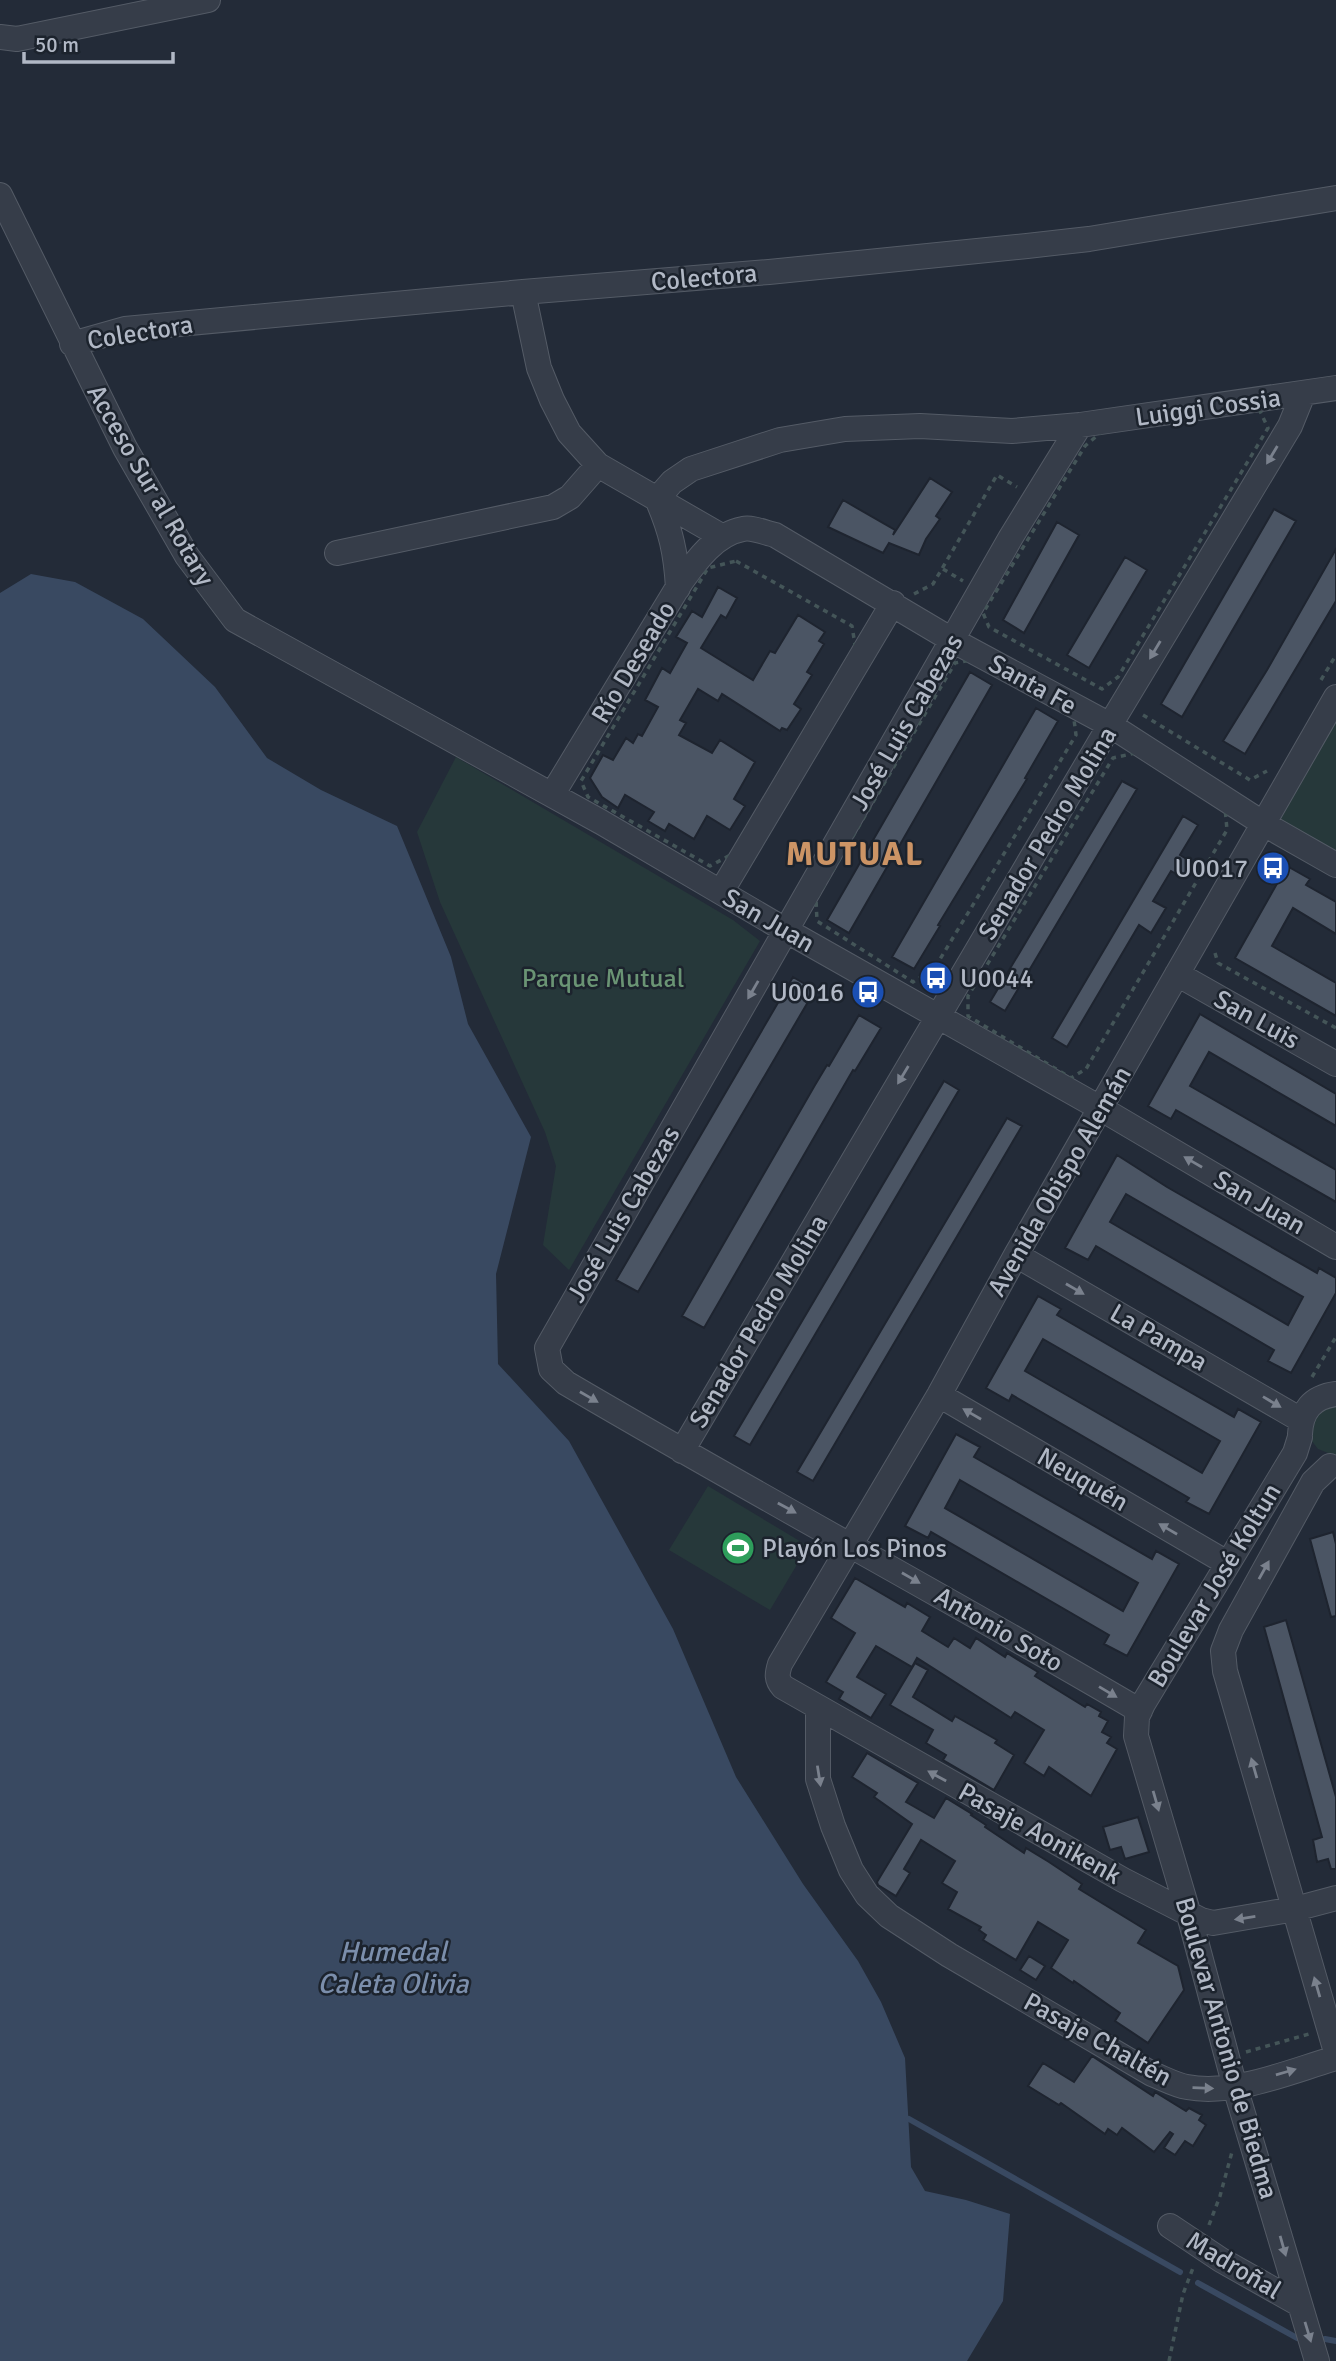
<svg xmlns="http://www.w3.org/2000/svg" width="1336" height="2361" viewBox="0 0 1336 2361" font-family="Signika,sans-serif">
  <rect width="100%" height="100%" fill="#232b38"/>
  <path fill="#26383a" d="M1336 697V866L1264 824Z
    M456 757 733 920 760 941 569 1270 543 1245 556 1166 545 1132 440 902 417 832Z
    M1336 1405V1456L1318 1449 1311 1440 1313 1417 1316 1413Z
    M708 1486 808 1546 770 1610 669 1550Z"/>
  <path fill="#394961" d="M31 574 75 582 143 619 215 687 267 758 321 790 397 826 451 957 468 1024 531 1137 496 1274 498 1364 569 1441 673 1629 736 1777 803 1884 858 1961 881 2002 905 2058 911 2167 925 2191 966 2200 1010 2214 1003 2301 967 2361H0V593Z"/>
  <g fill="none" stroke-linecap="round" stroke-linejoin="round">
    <path stroke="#394961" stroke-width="6" d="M909 2119 1180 2272
      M1198 2283 1297 2338
      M1325 2339 1336 2341"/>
  </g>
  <path fill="#4b5564" stroke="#1e242f" stroke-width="2" fill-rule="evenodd" d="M930 478 952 492 936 516 940 519 926 539 919 555 889 543 883 553 828 527 843 500 895 530 893 535Z
    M1274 509 1296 521 1182 717 1161 704Z
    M1057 522 1079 535 1024 633 1003 620Z
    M1336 549V601L1245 754 1223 741 1267 670Z
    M1125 557 1147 570 1089 668 1067 655Z
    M718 587 737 598 726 618 721 615 701 648 753 680 770 651 775 653 798 615 825 632 819 641 824 644 807 672 812 675 794 704 801 709 787 730 782 728 780 731 722 694 718 701 698 689 680 720 686 723 679 735 712 753 720 740 755 762 734 799 745 806 730 830 707 816 694 839 669 824 665 831 648 821 654 812 625 795 618 808 602 797 590 778 603 755 613 760 626 738 633 743 638 734 642 736 658 707 645 700 662 668 670 673 687 643 676 637 692 611 702 617Z
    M970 672 992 685 849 933 827 920Z
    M1036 708 1058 721 1025 778 1027 779 938 925 940 926 914 969 892 957Z
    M1122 781 1137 789 1005 1011 990 1002Z
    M1183 816 1198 825 1180 855 1193 863 1183 878 1171 871 1153 901 1166 908 1151 933 1139 925 1067 1047 1052 1038Z
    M1287 866 1310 879 1306 885 1336 902V934L1293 908 1272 946 1336 983V1016L1235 958Z
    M793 977 815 990 638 1292 616 1280Z
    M1200 1014 1336 1094V1126L1209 1052 1190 1086 1336 1170V1202L1176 1110 1171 1119 1148 1106Z
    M859 1015 881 1028 855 1071 853 1070 704 1328 682 1316 815 1085 827 1065 829 1066Z
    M944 1081 959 1090 750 1445 734 1436Z
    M1007 1118 1022 1126 813 1481 797 1472Z
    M1117 1155 1167 1187 1317 1273 1319 1268 1336 1278V1293L1291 1373 1268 1361 1274 1350 1096 1246 1088 1260 1065 1248ZM1126 1194 1303 1297 1288 1325 1110 1222Z
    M1038 1296 1061 1309 1057 1315 1162 1376 1234 1417 1238 1409 1261 1422 1209 1514 1186 1502 1189 1498 1012 1395 1009 1401 986 1388ZM1043 1339 1220 1441 1202 1473 1025 1371Z
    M956 1434 980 1447 974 1457 1152 1559 1156 1551 1179 1564 1127 1656 1104 1644 1109 1635 931 1532 928 1538 905 1526ZM960 1480 1138 1583 1123 1611 945 1508Z
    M1333 1532 1336 1544V1616L1331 1617 1310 1539Z
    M855 1578 905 1607 907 1603 930 1617 922 1631 948 1647 954 1638 970 1648 976 1638 1005 1657 1007 1653 1038 1672 1035 1676 1085 1707 1087 1704 1101 1712 1099 1716 1108 1721 1102 1732 1111 1737 1107 1743 1117 1749 1091 1796 1049 1767 1044 1776 1024 1763 1044 1730 1015 1712 1011 1718 917 1658 912 1667 876 1646 857 1677 886 1694 871 1718 839 1699 843 1692 826 1682 855 1633 831 1618Z
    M1286 1620 1336 1797V1869H1331L1328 1859 1317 1862 1313 1840 1322 1837 1264 1627Z
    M915 1663 928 1670 913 1697 952 1721 955 1716 997 1740 995 1743 1014 1755 994 1790 943 1760 946 1755 926 1743 933 1730 890 1705Z
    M867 1753 918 1783 906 1802 934 1818 946 1798 972 1814 971 1815 986 1825 985 1827 1024 1853 1026 1848 1049 1862 1082 1884 1079 1889 1146 1930 1138 1943 1178 1966 1184 1990 1148 2043 1115 2021 1120 2013 1074 1981 1073 1983 1051 1968 1068 1940 1038 1922 1016 1960 983 1940 986 1935 979 1930 981 1927 948 1909 957 1892 942 1883 955 1861 921 1840 904 1869 910 1873 896 1896 878 1885 877 1882 912 1824 874 1797 877 1793 852 1777Z
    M1138 1817 1149 1852 1125 1859 1121 1847 1110 1850 1103 1827Z
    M1029 1956 1045 1966 1036 1980 1020 1970Z
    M1092 2056 1153 2096 1155 2092 1186 2111 1189 2108 1202 2115 1199 2120 1206 2125 1193 2146 1185 2141 1175 2155 1164 2148 1173 2134 1170 2132 1154 2152 1122 2128 1117 2135 1108 2129 1105 2134 1061 2103 1059 2105 1028 2086 1043 2063 1074 2082Z"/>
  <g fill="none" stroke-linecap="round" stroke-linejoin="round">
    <defs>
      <path id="minor" d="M0 37 17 39 208 0
        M0 195 125 448 187 556 235 620 601 822 787 931 1100 1108 1336 1247
        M523 292 539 368 552 400 569 433 598 465 723 537
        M72 344 125 329 523 292 769 272 1027 246 1089 239 1336 198
        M1080 425 1011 537 547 1348 551 1369 566 1383C756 1495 950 1599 1140 1711
        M337 553 553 507 570 497 598 465
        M678 588C676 553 671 531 657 499L672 482 691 469 780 440 845 429 920 426 1012 431 1080 425 1336 388
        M1336 697 1016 1255 939 1395 780 1664C777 1674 776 1679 783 1687L1123 1880 1201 1920 1213 1923 1295 1909 1336 1898
        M552 795 681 582C696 561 715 534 743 529 752 527 766 533 775 535L952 640 1110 725 1264 824 1336 865
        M721 892 893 603
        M1177 974 1336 1064
        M1016 1255 1301 1420
        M939 1395 1227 1563
        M1300 1434C1301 1411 1312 1397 1336 1394
        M1300 1437 1295 1453 1143 1704 1137 1717 1136 1736 1189 1915 1235 2087 1317 2361
        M682 1451 1110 725 1290 426 1303 394
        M1330 1466 1313 1482 1231 1630 1223 1651 1225 1671 1336 2052
        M818 1708V1779L833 1826 851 1870 867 1895 889 1916 949 1955 1152 2074C1163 2078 1175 2085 1187 2087 1234 2096 1291 2071 1336 2058
        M1170 2226 1221 2260 1299 2304"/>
    </defs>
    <use href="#minor" stroke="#545b66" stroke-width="26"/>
    <path stroke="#445558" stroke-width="3.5" stroke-dasharray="5 5" stroke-linecap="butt" d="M1259 409 1268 428 1118 677 1102 689 989 627 983 613 1085 446 1105 429Z
      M736 561 852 626 856 651 736 852 710 866 588 797 581 781 708 568Z
      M943 569 963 581
      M914 594 933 584 997 475 1017 487
      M976 659 1073 712 1076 735 934 969 913 982 817 921 816 899 955 663Z
      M1321 680 1336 655
      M1143 715 1250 780 1267 771
      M1135 753 1225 807 1227 830 1086 1069 1071 1078 968 1016V996L1113 758Z
      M1215 953 1218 963 1336 1028
      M1312 1377 1336 1337
      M1246 2052 1309 2034
      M1209 2225 1220 2196 1232 2152
      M1169 2361 1183 2294 1193 2268"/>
    <use href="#minor" stroke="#363d49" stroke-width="24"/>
  </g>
  <defs><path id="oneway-solid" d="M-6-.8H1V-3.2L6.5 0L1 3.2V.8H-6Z" transform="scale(1.75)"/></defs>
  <g fill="#7a818d">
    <use href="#oneway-solid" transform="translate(1272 455) rotate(121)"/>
    <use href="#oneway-solid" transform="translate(1155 650) rotate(121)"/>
    <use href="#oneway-solid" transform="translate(753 990) rotate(120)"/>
    <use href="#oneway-solid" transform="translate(903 1075) rotate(121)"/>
    <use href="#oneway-solid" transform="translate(1193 1162) rotate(-150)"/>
    <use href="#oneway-solid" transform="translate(1075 1289) rotate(30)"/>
    <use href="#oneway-solid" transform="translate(589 1397) rotate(30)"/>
    <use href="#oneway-solid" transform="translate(1272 1402) rotate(31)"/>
    <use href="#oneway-solid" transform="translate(972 1414) rotate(-150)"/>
    <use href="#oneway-solid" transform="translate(787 1508) rotate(29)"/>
    <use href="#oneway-solid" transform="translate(1168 1529) rotate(-150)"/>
    <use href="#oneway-solid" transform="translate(1264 1570) rotate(-61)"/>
    <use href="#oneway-solid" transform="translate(911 1578) rotate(30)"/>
    <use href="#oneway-solid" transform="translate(1108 1692) rotate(31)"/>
    <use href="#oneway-solid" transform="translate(1254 1768) rotate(-106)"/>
    <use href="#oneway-solid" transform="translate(819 1776) rotate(81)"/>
    <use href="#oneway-solid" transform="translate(937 1776) rotate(-151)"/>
    <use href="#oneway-solid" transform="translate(1156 1801) rotate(74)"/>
    <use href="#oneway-solid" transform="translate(1245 1918) rotate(171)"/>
    <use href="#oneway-solid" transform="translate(1317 1987) rotate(-106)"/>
    <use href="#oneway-solid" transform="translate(1286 2072) rotate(-16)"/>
    <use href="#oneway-solid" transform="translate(1203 2088) rotate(2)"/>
    <use href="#oneway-solid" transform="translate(1283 2246) rotate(74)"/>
    <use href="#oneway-solid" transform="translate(1308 2332) rotate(73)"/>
  </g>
  <defs>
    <symbol id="bus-disc" viewBox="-11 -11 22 22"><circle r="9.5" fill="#1a4fb4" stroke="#1c232d"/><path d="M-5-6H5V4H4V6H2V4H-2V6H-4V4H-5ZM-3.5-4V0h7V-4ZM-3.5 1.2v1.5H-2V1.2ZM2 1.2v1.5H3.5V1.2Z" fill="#fff"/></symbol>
    <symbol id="stadium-disc" viewBox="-11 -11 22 22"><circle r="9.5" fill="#2e9e5b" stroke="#1c232d"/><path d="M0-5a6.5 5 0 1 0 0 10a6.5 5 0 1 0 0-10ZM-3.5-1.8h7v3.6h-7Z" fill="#fff"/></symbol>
  </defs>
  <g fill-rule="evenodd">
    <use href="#bus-disc" x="1254" y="849" width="38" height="38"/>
    <use href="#bus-disc" x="917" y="959" width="38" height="38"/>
    <use href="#bus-disc" x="849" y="973" width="38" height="38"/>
    <use href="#stadium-disc" x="719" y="1529" width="38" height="38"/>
  </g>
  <g text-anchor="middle" stroke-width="5" stroke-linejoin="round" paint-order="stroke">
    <g font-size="26" fill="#b1b8c5" stroke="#1c232d">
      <text transform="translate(704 277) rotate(-5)" y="9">Colectora</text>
      <text transform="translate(140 332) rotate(-9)" y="9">Colectora</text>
      <text transform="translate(1208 407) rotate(-8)" y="9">Luiggi Cossia</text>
      <text transform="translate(151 485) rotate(60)" y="9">Acceso Sur al Rotary</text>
      <text transform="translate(633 662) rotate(-59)" y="9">Río Deseado</text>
      <text transform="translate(1033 684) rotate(29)" y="9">Santa Fe</text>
      <text transform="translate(906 722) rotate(-60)" y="9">José Luis Cabezas</text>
      <text transform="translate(1047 833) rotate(-59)" y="9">Senador Pedro Molina</text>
      <text transform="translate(769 920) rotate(30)" y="9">San Juan</text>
      <text transform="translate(1257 1019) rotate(29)" y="9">San Luis</text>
      <text transform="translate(1059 1181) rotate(-60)" y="9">Avenida Obispo Alemán</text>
      <text transform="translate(1260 1202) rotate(30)" y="9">San Juan</text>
      <text transform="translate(623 1214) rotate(-60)" y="9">José Luis Cabezas</text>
      <text transform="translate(758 1321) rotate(-59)" y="9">Senador Pedro Molina</text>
      <text transform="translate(1159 1337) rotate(30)" y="9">La Pampa</text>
      <text transform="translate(1083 1479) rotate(30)" y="9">Neuquén</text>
      <text transform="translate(1214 1585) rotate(-59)" y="9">Boulevar José Koltun</text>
      <text transform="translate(999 1629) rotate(30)" y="9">Antonio Soto</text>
      <text transform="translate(1040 1833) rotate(29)" y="9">Pasaje Aonikenk</text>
      <text transform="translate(1098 2039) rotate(29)" y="9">Pasaje Chaltén</text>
      <text transform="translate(1227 2048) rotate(74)" y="9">Boulevar Antonio de Biedma</text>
      <text transform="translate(1234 2265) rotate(31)" y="9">Madroñal</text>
    </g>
    <g font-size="26" fill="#b1b8c5" stroke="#1c232d" text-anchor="end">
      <text x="1248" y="877">U0017</text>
      <text x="960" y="987" text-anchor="start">U0044</text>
      <text x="844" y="1001">U0016</text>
      <text x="762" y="1557" text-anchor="start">Playón Los Pinos</text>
    </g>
    <g font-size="26" fill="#6a9474" stroke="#1c232d">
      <text x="603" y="987">Parque Mutual</text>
    </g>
    <g font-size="28" font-style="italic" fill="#7b8eab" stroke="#1c232d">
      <text x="393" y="1961">Humedal<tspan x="393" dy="32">Caleta Olivia</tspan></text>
    </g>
    <g font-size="33" font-weight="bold" letter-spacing="2" fill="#cc9465" stroke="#1c232d">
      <text x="855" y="865">MUTUAL</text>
    </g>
  </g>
  <path d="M24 52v10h149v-10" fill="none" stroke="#b1b8c5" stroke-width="3.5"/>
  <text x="35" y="52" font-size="21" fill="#b1b8c5" stroke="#1c232d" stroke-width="5" paint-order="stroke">50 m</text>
</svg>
